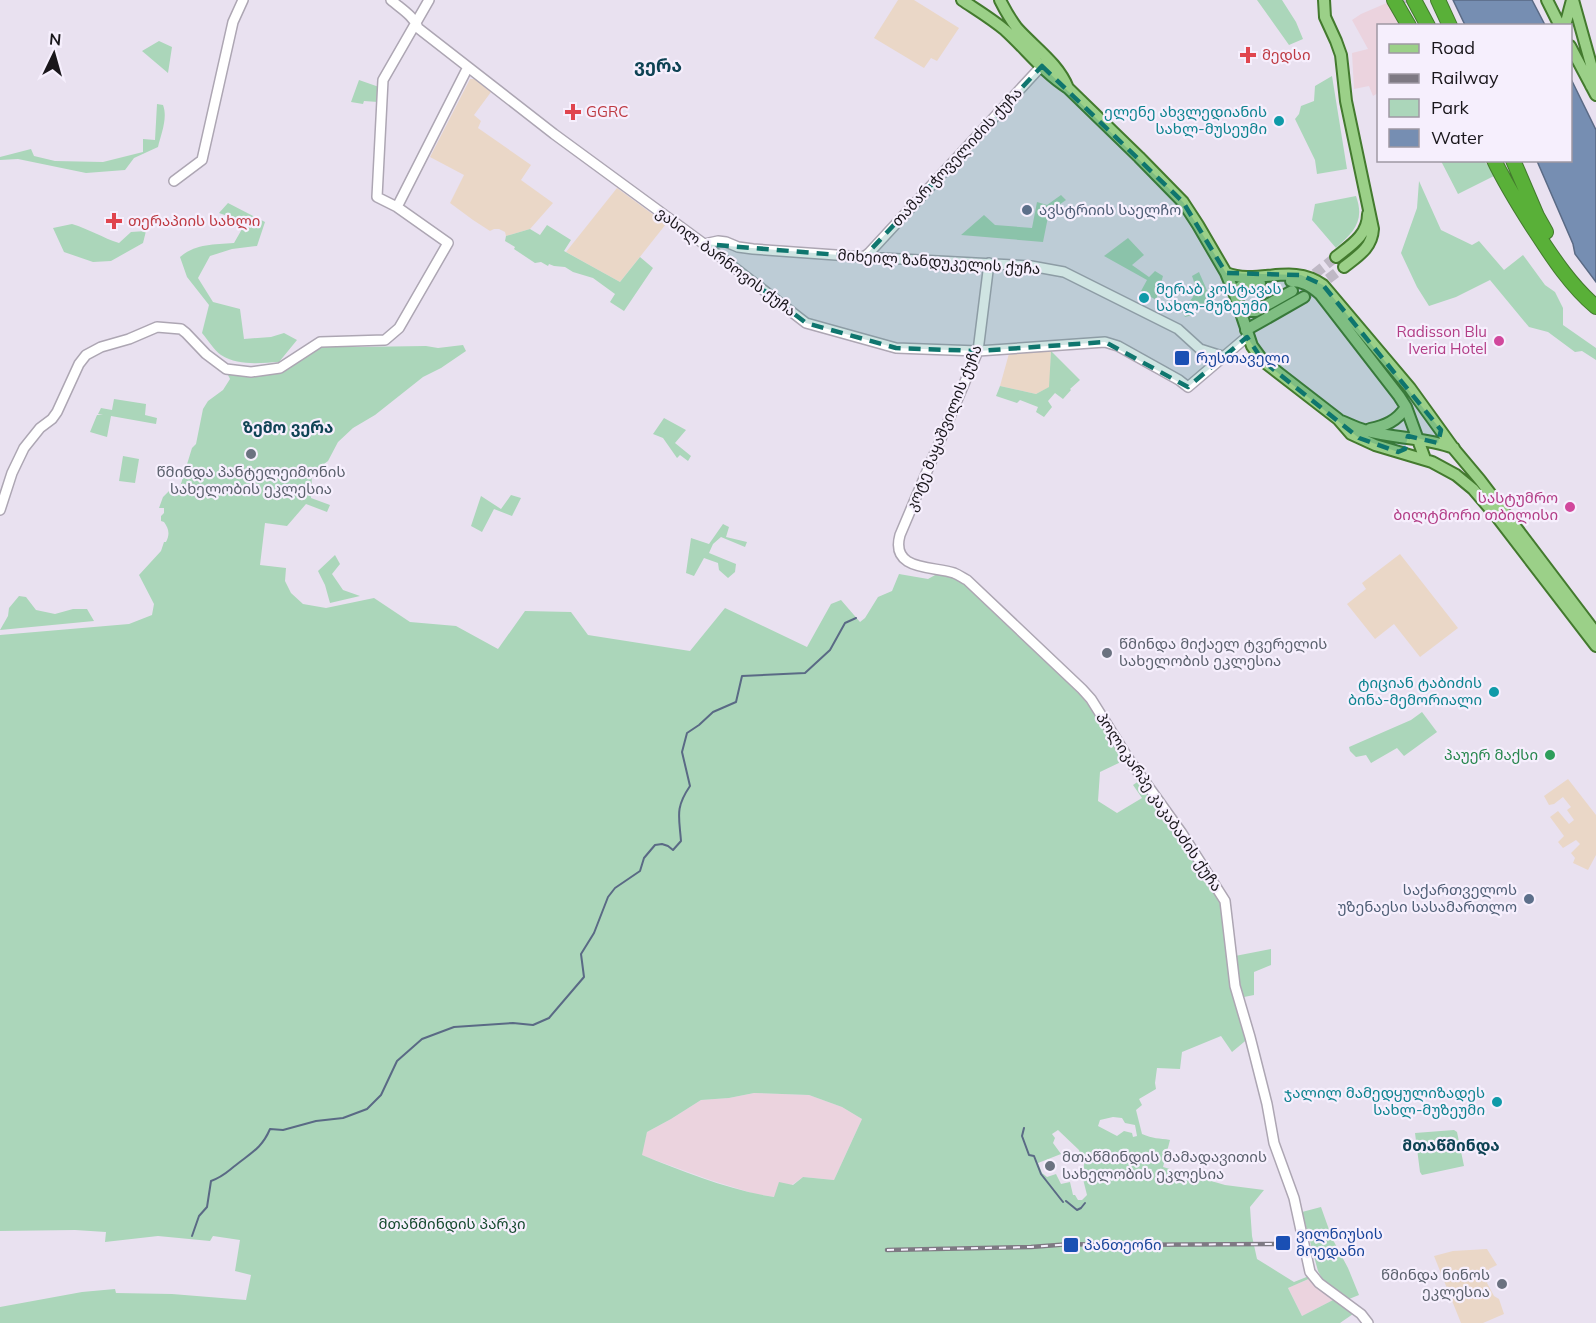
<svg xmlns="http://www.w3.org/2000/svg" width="1596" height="1323" viewBox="0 0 1596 1323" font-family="Mulish,'Noto Sans Georgian',sans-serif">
  <rect width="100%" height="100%" fill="#e9e1f0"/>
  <path fill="#ebd3de" d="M1389 2 1403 25 1378 26V93L1373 96 1369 86 1354 89 1352 53 1368 49 1352 20 1361 14Z
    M754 1093 809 1095 842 1107 862 1119 834 1180 803 1177 775 1197 755 1194 710 1180 641 1155 647 1132 671 1119 701 1100 729 1098Z
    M1313 1277 1335 1299 1302 1316 1288 1288Z"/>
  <path fill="#ead7c7" d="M898 0H914L959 28 937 61 931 58 924 68 874 38Z
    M470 79H474L491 92 474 115 481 121 478 128 531 165 521 180 553 203 530 229 506 236 505 232 499 229H494L490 231 473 220 450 203 464 175 430 157Z
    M617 188 666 224 620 282 566 252Z
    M1051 347 1050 387 1036 394 1000 386 1010 350Z
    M1400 554 1458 628 1420 657 1394 624 1375 639 1347 604 1366 589 1362 583Z
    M1568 779 1596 815V855L1588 870 1573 863 1575 858 1571 853 1580 844 1576 840 1563 848 1558 842 1564 836 1550 817 1558 811 1569 824 1574 820 1567 810 1571 807 1563 797 1554 804 1549 805 1544 796Z
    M1487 1249 1497 1265 1489 1269 1490 1273 1487 1283 1494 1296 1499 1299 1504 1314 1483 1323H1461L1434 1256 1453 1251Z"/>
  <path fill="#abd6ba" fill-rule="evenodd" d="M1257 0H1282L1296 22 1303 39 1289 45Z
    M159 41 172 47 168 73 142 51Z
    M1332 76 1347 169 1317 174 1315 160 1295 119 1299 114 1301 106 1314 101 1315 86Z
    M359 80 379 87 378 102 364 101 363 104 351 102Z
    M157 104 163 105C168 118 161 134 158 147L134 158 125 170 86 173 18 159 0 160V157L31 149 34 156 55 161 103 162 143 152V139L155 140Z
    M1441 161H1484L1496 175 1458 194Z
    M1419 181 1441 230 1472 245 1479 241 1504 270 1523 255 1545 285 1555 292 1563 308V325L1596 348V360L1582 351 1575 352 1548 332 1529 327 1490 280 1456 297 1429 306 1417 287 1401 253 1417 208Z
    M1061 195 1066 200 1049 212 1043 242 961 235 984 215 995 225 1032 228 1037 202 1047 205Z
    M1356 196C1365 221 1354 232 1336 248L1312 220 1315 204Z
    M228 203 265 222 257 246 232 249 210 256 198 278 213 302 240 309 244 339 271 337 284 333 297 340 279 362C260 363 238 366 221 355 214 350 208 340 202 333L209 305 187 277 180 257C197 243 213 245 234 243L242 229V221L219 213Z
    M72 224C89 229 103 238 119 243L131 232 146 231 143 243 111 261 93 262 64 252 53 228Z
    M547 225 571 240 564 251 620 282 640 257 653 268 624 311 610 302 615 294 593 278 573 272 565 267 554 266 549 264 548 266 541 262 535 263 514 249 515 247 505 241 506 236 530 229 540 235Z
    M1128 238 1144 255 1132 265 1149 277 1155 271 1163 276 1156 300 1141 291 1147 280 1104 256Z
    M1199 272 1209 295C1204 307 1198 314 1185 317L1179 306C1195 302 1198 291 1192 276Z
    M463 345 466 351 441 368 423 377 375 415 353 428 338 442 328 461 312 473 311 498 330 505 327 512 306 504 287 526 265 523 260 565 286 568 285 581 291 593 303 604 326 608 374 598 410 622 456 626 498 649 525 611 571 612 588 635 690 651 725 608 807 647 831 604 841 600 860 622 865 618 878 597 892 591 899 574 928 579 937 574 960 579 1042 656C1053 670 1067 681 1079 694 1097 713 1111 738 1125 760L1100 772 1098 801 1117 813 1142 798 1133 785 1139 781 1160 811 1184 832 1227 903 1235 956 1271 949V965L1254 972V995L1244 997 1242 999 1250 1037 1232 1052 1221 1036 1182 1052 1180 1069 1157 1068 1155 1083 1156 1089 1139 1099 1142 1105 1136 1110 1142 1134C1153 1139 1159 1138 1170 1140L1163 1167 1225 1185 1264 1190 1250 1207 1252 1236 1257 1259 1294 1282 1309 1276 1313 1277 1288 1288 1302 1316 1335 1299 1353 1314 1340 1323H0V1307L82 1292 115 1289 116 1293 172 1294 246 1300 251 1275 235 1271 240 1240 213 1236 210 1241 158 1236 105 1242 106 1232 75 1230 0 1231V635L129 624 152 615 154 604 139 575 161 551 164 542H166C170 534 169 529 164 522L161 521V516L164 513V508H159L163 497 173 487 176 489 180 487 192 448 196 444 203 409 208 401 223 390 230 379 228 375 239 373 266 375 278 373 288 369 303 356 322 346 357 347 426 346 438 348ZM754 1093 809 1095 842 1107 862 1119 834 1180 803 1177 793 1185 779 1182 774 1197C729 1190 684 1172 642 1155L647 1132 671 1119 701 1100 729 1098ZM1113 1117 1122 1118 1125 1123 1135 1125 1137 1136 1133 1137 1132 1133 1124 1131 1117 1136 1098 1126 1100 1120ZM1058 1130 1079 1150 1081 1159 1085 1160 1082 1175 1087 1195 1082 1200H1078L1075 1195H1073L1070 1182 1061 1184 1056 1174 1047 1177 1042 1173 1038 1163 1061 1154 1053 1143 1055 1138 1052 1134Z
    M1051 351 1080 380 1070 389 1071 390 1063 399 1055 393 1048 401 1052 407 1044 417 1036 412 1038 407 1020 400 1017 403 996 396 1000 386 1036 394 1049 387Z
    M114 399 146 404 145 415 157 418 156 424 111 416 107 437 90 432 97 415H103L98 414 101 408 112 410Z
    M664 418 686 430 675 443 691 456 688 461 680 455 677 458 663 438 653 434Z
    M123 456 139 459 135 483 119 481Z
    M511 495 521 498 512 516 494 509 482 532 471 526 481 496 501 509Z
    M723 524 729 527 726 537 747 542 745 547 721 537 713 544 709 553 736 564 735 572 728 578 719 570 718 563 704 558 694 576 686 573 691 538 709 544Z
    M335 555 340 564 332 574 343 590 360 596 330 603 325 585 318 571Z
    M19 596 26 597 36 610 55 614 73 609H87L94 621 0 630 8 616 9 608Z
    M1422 712 1437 732 1404 756 1397 748 1371 763 1366 755 1356 757 1350 751 1349 747 1411 720Z
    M1454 1130 1457 1132 1464 1166 1422 1175 1420 1172 1415 1133Z
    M1321 1207 1332 1238 1348 1268 1359 1295 1349 1299 1324 1282 1318 1271 1302 1212Z"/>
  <path fill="#768eb2" stroke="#5a6a85" stroke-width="1.5" d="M1453 0H1532L1545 25H1465Z
    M1571 79 1596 130V282L1575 254 1573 244 1537 161 1570 160Z"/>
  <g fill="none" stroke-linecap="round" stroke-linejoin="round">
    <path stroke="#5a6a85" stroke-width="2" d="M1024 1128 1022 1136 1029 1155 1034 1156 1041 1174 1063 1202
      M1066 1201 1077 1210 1081 1208 1085 1203
      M192 1236 199 1216 207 1207 211 1181C223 1177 227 1172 236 1165 251 1153 262 1148 270 1129L283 1130 316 1121 343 1118 367 1109 381 1095 397 1061 422 1039 454 1027 513 1023 533 1025 549 1018 584 977 581 954 594 933 608 897 615 888 640 871 644 858 655 845 662 844 668 846 673 850 681 841C679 816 675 808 690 786L682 752 687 733 699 725 713 712 736 702 742 676 805 673 830 650 845 623 856 618"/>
    <path stroke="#bfb8c5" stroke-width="10" stroke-dasharray="10 5" stroke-linecap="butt" d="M1303 283 1336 257
      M1304 297 1344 267"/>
    <path stroke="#bfb8c5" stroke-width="14" stroke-dasharray="14 7" stroke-linecap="butt" d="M1405 0 1406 3"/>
    <defs>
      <path id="minor" d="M391 0C400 8 414 16 418 28L554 134 704 244 806 323 896 348 978 351 1105 342 1118 346 1179 380 1188 387 1248 336
        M174 181 202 160 233 22 243 0
        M397 207 468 67
        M704 244 718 241 726 242 738 247 753 249 864 257 1031 266 1064 272 1178 329 1200 349 1225 357
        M864 257 869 253 1036 72 1044 64H1047
        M989 263 978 351 900 535C890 571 933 566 954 573 959 575 963 578 967 580L1082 689 1091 699 1128 758 1181 832 1225 901 1235 986 1250 1037 1267 1104 1274 1143 1294 1198 1310 1272 1319 1283 1361 1314 1368 1323
        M0 510 12 473 24 448 40 428 52 419 57 412 79 364 86 355 101 347 129 339 157 327 181 329 186 333 206 354 226 369 251 372 280 368 320 342 385 340 399 328 448 243 397 207 377 197 383 80 429 0"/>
      <path id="major" d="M962 0C977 10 992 19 1005 30 1026 49 1044 73 1068 88L1139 157 1183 202 1198 225 1226 273 1235 295 1252 346 1263 361 1338 419 1351 434 1375 445 1432 462 1456 475 1473 489 1497 517 1596 646
        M1000 0C1005 10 1010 19 1017 28 1035 48 1058 63 1068 88
        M1324 0 1325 17 1336 41 1341 55 1346 101 1373 229C1372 248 1358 256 1344 267
        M1547 0 1560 26
        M1573 0 1592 68 1591 86
        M1565 26 1572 0
        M1570 46 1596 95
        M1336 257C1351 245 1368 235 1368 214
        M1226 273C1258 286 1291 262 1323 285L1410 388 1454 449 1480 480 1596 633
        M1291 281C1303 281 1311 286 1320 294L1399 396 1406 407 1425 459
        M1235 295C1238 283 1250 283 1260 283
        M1239 305 1247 311H1256L1292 291
        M1246 330 1304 297
        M1341 421C1349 424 1356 428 1364 430 1393 439 1425 437 1454 448
        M1370 429C1385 426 1397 421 1406 407"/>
      <path id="highway" d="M1394 0 1409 26
        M1414 0 1428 26
        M1438 0 1450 26
        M1494 160C1505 183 1518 204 1532 226 1551 255 1569 284 1596 307
        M1513 160 1537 216 1546 232"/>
    </defs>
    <use href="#minor" stroke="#ada6b3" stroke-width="12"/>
    <use href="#major" stroke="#437a2e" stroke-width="14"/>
    <use href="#highway" stroke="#437a2e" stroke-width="16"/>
    <use href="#minor" stroke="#fff" stroke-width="9"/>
    <use href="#major" stroke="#9bd088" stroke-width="10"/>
    <use href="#highway" stroke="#59b038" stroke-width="14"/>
    <defs>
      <path id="rail" d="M887 1250 1031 1247 1071 1244 1103 1245 1281 1244"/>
    </defs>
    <use href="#rail" stroke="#7e7983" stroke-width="4.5"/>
    <use href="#rail" stroke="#f6effd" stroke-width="2" stroke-dasharray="7" stroke-linecap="butt"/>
  </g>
  <path fill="#0f766e" fill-opacity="0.2" stroke="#0f766e" stroke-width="4.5" stroke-dasharray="12 8" stroke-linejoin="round" d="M1042 66 1183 202 1226 273 1301 275 1323 285 1441 430 1438 443 1408 436 1405 449 1398 452 1359 438 1263 361 1247 337 1188 387 1105 342 978 351 896 348 806 323 704 244 864 257Z"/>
  <g fill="#e0444e" stroke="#f6effd" stroke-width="2">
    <path d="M1245 46h6v6h6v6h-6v6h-6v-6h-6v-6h6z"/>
    <path d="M570 103h6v6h6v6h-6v6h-6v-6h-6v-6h6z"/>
    <path d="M111 212h6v6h6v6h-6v6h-6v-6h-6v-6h6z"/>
  </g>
  <g fill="#0f9aa8" stroke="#f6effd" stroke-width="2">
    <circle cx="1279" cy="121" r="6"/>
    <circle cx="1144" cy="298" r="6"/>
    <circle cx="1494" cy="692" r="6"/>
    <circle cx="1497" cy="1102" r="6"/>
  </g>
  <g fill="#5c6f8a" stroke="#f6effd" stroke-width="2">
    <circle cx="1027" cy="210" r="6"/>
    <circle cx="1529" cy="899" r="6"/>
  </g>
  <g fill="#d1479c" stroke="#f6effd" stroke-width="2">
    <circle cx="1499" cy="341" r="6"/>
    <circle cx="1570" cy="507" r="6"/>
  </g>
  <g fill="#1a4fb4" stroke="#f6effd" stroke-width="2">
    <rect x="1174" y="350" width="16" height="16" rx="3"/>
    <rect x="1275" y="1235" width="16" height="16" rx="3"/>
    <rect x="1063" y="1237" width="16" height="16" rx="3"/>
  </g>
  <g fill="#6b7280" stroke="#f6effd" stroke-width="2">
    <circle cx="251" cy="454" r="6"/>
    <circle cx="1107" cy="653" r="6"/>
    <circle cx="1050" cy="1166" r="6"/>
    <circle cx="1502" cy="1284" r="6"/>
  </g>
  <circle fill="#2e9e5b" stroke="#f6effd" stroke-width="2" cx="1550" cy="755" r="6"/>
  <g text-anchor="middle" stroke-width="4.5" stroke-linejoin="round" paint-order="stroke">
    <g font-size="15" fill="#be3a42" stroke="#f6effd" text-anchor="start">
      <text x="1262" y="60">მედსი</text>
      <text x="586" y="117">GGRC</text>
      <text x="128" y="226">თერაპიის სახლი</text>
    </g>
    <g font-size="15" fill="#0d838f" stroke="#f6effd" text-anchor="end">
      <text x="1267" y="117">ელენე ახვლედიანის<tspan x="1267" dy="17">სახლ-მუსეუმი</tspan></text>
      <text x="1156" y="294" text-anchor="start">მერაბ კოსტავას<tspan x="1156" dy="17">სახლ-მუზეუმი</tspan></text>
      <text x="1482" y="688">ტიციან ტაბიძის<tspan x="1482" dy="17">ბინა-მემორიალი</tspan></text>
      <text x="1485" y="1098">ჯალილ მამედყულიზადეს<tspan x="1485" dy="17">სახლ-მუზეუმი</tspan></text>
    </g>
    <g font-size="15" fill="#19161b" stroke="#f6effd">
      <text transform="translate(957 157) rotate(-47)" y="5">თამარ ჭოველიძის ქუჩა</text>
      <text transform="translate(726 262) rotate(37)" y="5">ვასილ ბარნოვის ქუჩა</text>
      <text transform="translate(939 262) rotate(4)" y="5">მიხეილ ზანდუკელის ქუჩა</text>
      <text transform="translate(944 428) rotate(-68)" y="5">კოტე მაყაშვილის ქუჩა</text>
      <text transform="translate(1159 802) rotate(56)" y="5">პოლიკარპე კაკაბაძის ქუჩა</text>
    </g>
    <g font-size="15" fill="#4e5e75" stroke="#f6effd" text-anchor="start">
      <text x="1039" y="215">ავსტრიის საელჩო</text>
      <text x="1517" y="895" text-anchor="end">საქართველოს<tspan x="1517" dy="17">უზენაესი სასამართლო</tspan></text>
    </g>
    <g font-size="15" fill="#b23c85" stroke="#f6effd" text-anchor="end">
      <text x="1487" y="337">Radisson Blu<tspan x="1487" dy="17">Iveria Hotel</tspan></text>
      <text x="1558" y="503">სასტუმრო<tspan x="1558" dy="17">ბილტმორი თბილისი</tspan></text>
    </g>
    <g font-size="15" fill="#164399" stroke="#f6effd" text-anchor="start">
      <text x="1196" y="363">რუსთაველი</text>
      <text x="1296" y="1239">ვილნიუსის<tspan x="1296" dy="17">მოედანი</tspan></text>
      <text x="1084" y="1250">პანთეონი</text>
    </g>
    <g font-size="15" fill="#5b616d" stroke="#f6effd" text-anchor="start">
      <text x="251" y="477" text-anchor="middle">წმინდა პანტელეიმონის<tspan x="251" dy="17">სახელობის ეკლესია</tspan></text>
      <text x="1119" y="649">წმინდა მიქაელ ტვერელის<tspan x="1119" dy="17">სახელობის ეკლესია</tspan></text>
      <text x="1062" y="1162">მთაწმინდის მამადავითის<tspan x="1062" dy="17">სახელობის ეკლესია</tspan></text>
      <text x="1490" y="1280" text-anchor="end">წმინდა ნინოს<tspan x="1490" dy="17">ეკლესია</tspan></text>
    </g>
    <g font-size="15" fill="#27864d" stroke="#f6effd" text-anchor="end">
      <text x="1538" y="760">პაუერ მაქსი</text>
    </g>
    <g font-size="15" fill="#15492e" stroke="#f6effd">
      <text x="452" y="1229">მთაწმინდის პარკი</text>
    </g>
    <g font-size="16" font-weight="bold" fill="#0e4354" stroke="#f6effd">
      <text x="288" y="433">ზემო ვერა</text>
      <text x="1451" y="1151">მთაწმინდა</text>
    </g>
    <g font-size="18" font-weight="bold" fill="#0e4354" stroke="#f6effd">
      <text x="658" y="72">ვერა</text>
    </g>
  </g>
  <rect x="1377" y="24" width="195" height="138" fill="#f6effd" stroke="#9e98a3" stroke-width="1.5"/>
  <rect x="1389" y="44" width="30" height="9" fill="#9bd088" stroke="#9e98a3" stroke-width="1.5"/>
  <text x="1431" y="54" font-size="18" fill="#19161b">Road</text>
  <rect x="1389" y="74" width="30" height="9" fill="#7e7983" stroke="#9e98a3" stroke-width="1.5"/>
  <text x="1431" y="84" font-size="18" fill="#19161b">Railway</text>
  <rect x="1389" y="99" width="30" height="18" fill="#abd6ba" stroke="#9e98a3" stroke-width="1.5"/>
  <text x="1431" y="114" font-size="18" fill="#19161b">Park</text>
  <rect x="1389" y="129" width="30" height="18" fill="#768eb2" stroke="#9e98a3" stroke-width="1.5"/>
  <text x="1431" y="144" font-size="18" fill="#19161b">Water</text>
  <g transform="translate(54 54) rotate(5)" stroke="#f6effd" stroke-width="4.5" paint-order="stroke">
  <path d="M0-4.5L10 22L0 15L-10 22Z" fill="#19161b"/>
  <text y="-9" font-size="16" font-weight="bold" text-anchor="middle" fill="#19161b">N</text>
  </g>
</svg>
